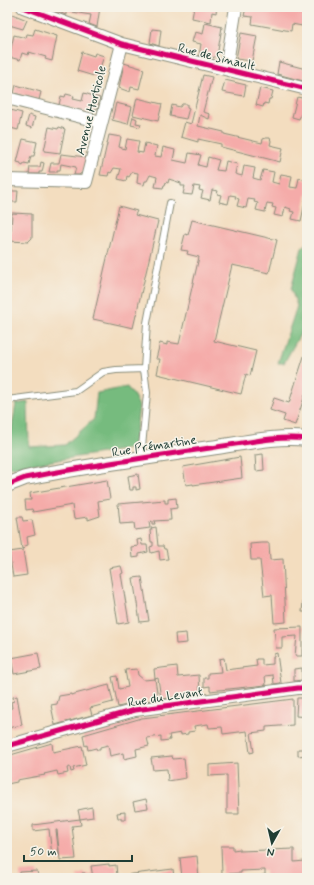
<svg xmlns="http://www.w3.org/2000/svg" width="314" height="885" viewBox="0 0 314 885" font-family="Mynerve,sans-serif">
  <rect width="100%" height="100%" fill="#f7f3e8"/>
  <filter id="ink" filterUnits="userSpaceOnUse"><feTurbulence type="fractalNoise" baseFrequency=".025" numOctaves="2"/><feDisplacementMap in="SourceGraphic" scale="8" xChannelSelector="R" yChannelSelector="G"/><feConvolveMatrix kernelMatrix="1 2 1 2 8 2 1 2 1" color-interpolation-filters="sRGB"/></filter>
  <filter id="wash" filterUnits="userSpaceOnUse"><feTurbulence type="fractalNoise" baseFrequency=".012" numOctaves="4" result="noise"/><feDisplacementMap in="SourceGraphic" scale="16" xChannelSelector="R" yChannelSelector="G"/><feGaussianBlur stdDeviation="0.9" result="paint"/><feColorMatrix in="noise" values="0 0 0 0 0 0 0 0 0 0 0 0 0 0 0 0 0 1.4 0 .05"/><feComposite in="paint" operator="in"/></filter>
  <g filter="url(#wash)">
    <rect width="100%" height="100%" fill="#f3ddbf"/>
    <path fill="#76bb7e" stroke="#4a7c59" d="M307 242V322L284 363H278L297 306 291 289 302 248Z
      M127 387 134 396 139 406 134 448 7 468V456L16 404 28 402 29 447 65 445 94 419 97 393Z"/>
    <g id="blocks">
      <path fill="#f5aba9" d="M46 7H100L97 27 89 24 91 15 66 11V15Z
        M194 7H217L216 13 212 12 211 22 192 18Z
        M246 7H292V12H294V9L305 11 302 26 292 24 291 31 252 24 253 17 244 16Z
        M7 12 27 20 23 29 9 25 7 30Z
        M205 23 222 27 217 56 212 58 199 56 201 44 192 42 195 32 203 34Z
        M35 29 57 36 52 61 45 59 46 57 29 52 28 55 22 53 20 60 9 57 14 35 26 38 27 34 33 35Z
        M152 29 161 30 159 46 150 43Z
        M241 33 257 36 252 61 236 59Z
        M82 52 94 56 95 53 104 56 97 77 77 71Z
        M279 62 306 69 303 81 277 74Z
        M124 63 144 69 139 89 131 87 130 92 119 88Z
        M203 75 212 77 203 112 210 114 209 119 200 115 198 126 224 132V134L262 143 263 139 266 138H270L271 141 270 145 283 148 280 162 221 147V144L198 139V142L181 137 185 122 191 124Z
        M225 80 246 85 244 96 222 92Z
        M16 85 41 92 39 100 14 93Z
        M260 88 273 91 271 99H269L268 104 264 103 263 107 256 105Z
        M84 93 100 98 97 109 89 113 59 105 61 96 65 97 66 94 74 96 73 99 82 101Z
        M297 97 307 99V116L301 114 299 119 292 117Z
        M137 98 162 104 158 121 133 115Z
        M116 103 132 107 128 124 112 120Z
        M182 104H187V107L189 108 186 119 170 116 172 105 180 107Z
        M7 109 22 113 18 130 7 127Z
        M29 115 35 117 32 128 26 126Z
        M133 117 137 119 136 123 141 124 140 127 131 125Z
        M49 127 58 129 59 127 65 129 60 153 44 151Z
        M109 135 121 137 119 147 125 149 127 139 139 141 137 152 143 153 145 143 157 146 155 156 161 157 163 147 175 150 173 160 187 163 189 153 201 155 198 165 206 167 208 157 219 160 216 170 224 171 226 161 237 164 235 174 242 176 244 166 255 168 253 178 260 180 263 170 274 172 272 182 279 184 281 174 292 176 290 187 297 188 299 178 307 180V193L301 221 292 219 294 212 290 211 291 209 285 207 283 217 274 215 276 208 272 207 273 204 267 203 265 212 256 210 258 203 254 202 255 200 248 199 246 208 237 206 239 199 235 198 236 196 230 195 228 204 219 202 221 195 217 194 218 191 212 190 210 200 201 198 203 191 199 190 200 187 194 186 192 195 183 194 185 186H181V183L169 179 168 183 166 182 165 185H164L163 188 155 187 157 177 150 175 147 181H145L144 185 137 183 138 173 132 172 129 177 127 176 126 181 118 179 121 169 114 168 111 173 109 172 108 176 100 175Z
        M23 139 37 142 34 156H31L29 164 24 163 23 166 21 165V163L17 162Z
        M61 154 86 157 84 171 79 175H74L76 167 61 164 60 170H57V172H49L51 163H59Z
        M41 162 44 163 42 172H39V174H29L30 167H40Z
        M10 191H18L17 202H10L9 220H7V201H10Z
        M119 206 137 211 135 215 158 221 133 328 93 319Z
        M12 213 32 214V238L28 242 9 241V231H11Z
        M192 220 277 240 269 273 232 265 214 341 256 351 250 376 246 374 241 394 157 374 160 359H156L160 343 167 345V342L179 344 199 257 187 254 188 251 181 250 185 234 188 235Z
        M307 347V389L295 425 283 421 285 415 270 410 274 398 289 403Z
        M263 454 264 470 256 471 255 455Z
        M240 457 242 478 193 485V484L186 485 183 467Z
        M138 474 140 489 136 490V487H133V490H130L128 476Z
        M107 480 110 499 98 501 100 516 88 520V517L74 519 72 505 33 512 32 509 26 510 25 500H31L30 493Z
        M176 498 177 508 170 509 171 520 154 521 155 524H152V521L149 522 150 528 135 530 134 523 120 524 118 504 165 500V503H168V499Z
        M17 517H22L23 521 32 520 35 535 27 537 28 545 24 546 25 548 22 549Z
        M156 527 158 546H163L164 549H166L168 559 160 560 159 551 151 553 150 547 153 546V542H151L150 530H152L151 528Z
        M141 539 142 545H147L148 552 139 554V557L132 558 131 547 138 546 137 540Z
        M261 543H269L270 560 283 559 286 622 274 623 272 595 264 596 260 560H251L250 544Z
        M23 550 27 575 13 577 9 552Z
        M121 566 123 573 121 574 129 622 118 624 109 568Z
        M142 577 149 621 140 622 133 578Z
        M304 577H307L306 599H303Z
        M303 602H307V612H302Z
        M302 627V656H295L297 636 282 637V648H276L274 628Z
        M186 633 187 643 176 644 175 634Z
        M38 653 41 669 14 674 11 658Z
        M277 653 281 683 274 684 273 675 265 676 266 685 210 691V686L204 687V678H208V673L221 672 219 659 224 658 226 670 233 669 257 666 256 659H262V665L273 664V657H274V654Z
        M177 666 178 677 199 675 200 694 161 699 158 678 155 679 154 669Z
        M302 668V680L294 681V669Z
        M137 669 138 675 144 680 155 679 158 699 139 702 118 707 112 677 117 676 119 689 128 687 125 670Z
        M109 685 113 702 90 708 92 715 55 725 51 705 57 704 59 696 71 694V695Z
        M17 696 22 725 8 728 10 737 7 738V709L12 708 11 702 14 701 13 697Z
        M297 698H307V717L296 716Z
        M293 699V725L266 727V731L251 733 254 752 250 753 247 731 223 734 222 727 209 728 208 724 194 726 195 731 188 732V734L181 735V733L169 735 170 740 161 741V736L147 738 149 746 136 749 137 756 124 759 123 753 110 756 108 745 100 747V750H97L96 748 88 750 87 745 85 746 83 735 142 718Z
        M52 743 53 752 82 746 86 765 73 768 74 771 71 772 70 767 67 768 68 773 58 775 57 771 44 774 45 775 17 780V782L7 784V756Z
        M298 749H306V755L298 756Z
        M172 756 173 759 184 758 186 778 168 781 167 769 153 770 151 758Z
        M237 763 239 814H227V775L209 776V765Z
        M146 799 148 808 135 810 133 802Z
        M92 807 93 817 80 819 78 810Z
        M125 812V820H121V818H118L117 813Z
        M80 819 81 825 72 826 76 859 60 860 57 830H56L59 855 52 856 49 829 33 831V825Z
        M221 846H233V850L240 849V851L294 849V862L305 861 304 851H307V878H262V875H265V870L241 871V873L222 874Z
        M197 856 199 878H182L180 858Z
        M109 864V866L116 865 117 876 173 869 174 878H93L91 866Z
        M37 871 38 876 40 875 41 878H20V872Z
        M82 873H85V875L90 874 91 878H77V875H82Z"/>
    </g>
  </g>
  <g filter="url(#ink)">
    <use href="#blocks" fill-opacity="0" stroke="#898d7a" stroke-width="1"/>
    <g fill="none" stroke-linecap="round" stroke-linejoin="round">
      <defs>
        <path id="service" d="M144 369 147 323 170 203
          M7 400 76 391 103 372 116 370 144 369 147 393 141 458
          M304 439 307 429"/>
        <path id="minor" d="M23 7 122 44 307 89
          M226 69 236 7
          M7 98 101 122
          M7 180 86 182 122 44
          M7 746 135 710 298 688H307"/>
        <path id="tertiary" d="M7 485 25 478C86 466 148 457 210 448 241 444 275 435 307 439"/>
      </defs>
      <use href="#service" stroke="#898d7a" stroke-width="8"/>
      <use href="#minor" stroke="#898d7a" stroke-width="14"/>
      <use href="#tertiary" stroke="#898d7a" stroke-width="16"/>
      <use href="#service" stroke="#fff" stroke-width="6"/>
      <use href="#minor" stroke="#fff" stroke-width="12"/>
      <use href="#tertiary" stroke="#fff" stroke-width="14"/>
      <defs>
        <path id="cycleway" d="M23 7 122 44 307 89
          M7 485 25 478C86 466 148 457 210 448 241 444 275 435 307 439
          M7 746 135 710 298 688H307"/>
      </defs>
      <use href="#cycleway" stroke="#f7f3e8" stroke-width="8"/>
      <use href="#cycleway" stroke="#d6006c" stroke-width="5"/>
    </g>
  </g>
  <g text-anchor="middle" stroke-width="3" stroke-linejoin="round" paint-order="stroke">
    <g font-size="13" fill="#1f3d34" stroke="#f7f3e8">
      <text transform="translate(217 56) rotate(14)" y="5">Rue de Sinault</text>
      <text transform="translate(90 110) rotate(-76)" y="5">Avenue Horticole</text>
      <text transform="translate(154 445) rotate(-9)" y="5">Rue Prémartine</text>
      <text transform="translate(165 696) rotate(-9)" y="5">Rue du Levant</text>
    </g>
  </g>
  <rect width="314" height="885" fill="none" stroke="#f7f3e8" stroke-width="24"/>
  <g transform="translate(272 843) rotate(188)" stroke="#f7f3e8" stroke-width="3" paint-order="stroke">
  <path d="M0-3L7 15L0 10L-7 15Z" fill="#1f3d34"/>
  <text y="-6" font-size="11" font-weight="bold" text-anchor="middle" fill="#1f3d34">N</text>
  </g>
  <path d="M24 855v6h108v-6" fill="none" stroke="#1f3d34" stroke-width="2"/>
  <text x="30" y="855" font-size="12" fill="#1f3d34" stroke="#f7f3e8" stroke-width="3" paint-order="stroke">50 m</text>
</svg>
